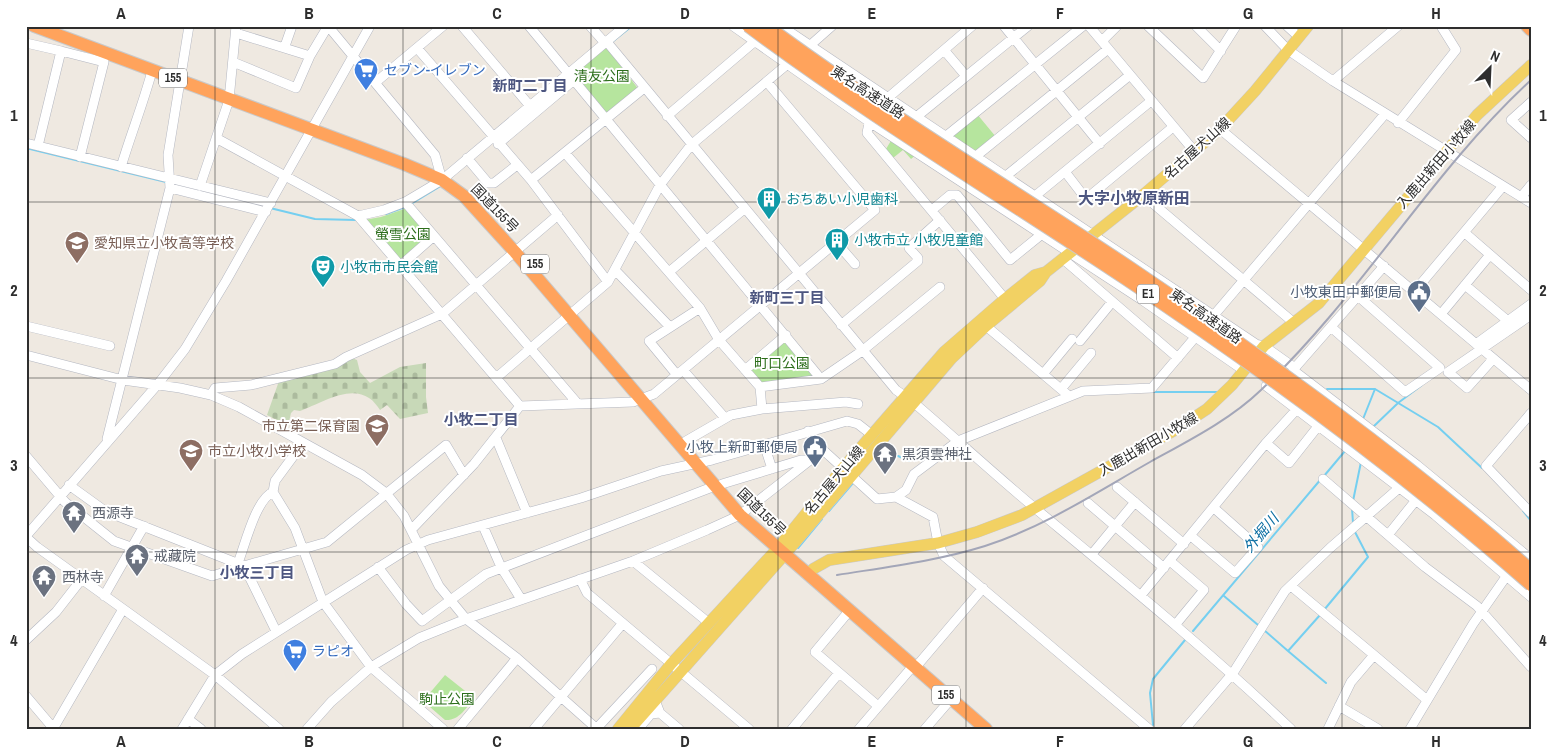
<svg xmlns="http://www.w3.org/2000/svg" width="1557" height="755" viewBox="0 0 1557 755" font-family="'Archivo Narrow','Noto Sans JP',sans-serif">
  <defs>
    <pattern id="cemetery-stones" width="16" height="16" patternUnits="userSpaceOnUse" patternTransform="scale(1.25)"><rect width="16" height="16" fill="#c8d9b8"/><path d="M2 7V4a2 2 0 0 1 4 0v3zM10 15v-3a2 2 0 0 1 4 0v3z" fill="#acbb9e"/></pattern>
  </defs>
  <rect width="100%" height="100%" fill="#efe9e1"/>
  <path fill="#b6e59e" d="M602 48 608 49 639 90 606 114 572 73Z
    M977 114 996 137 976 153 950 136Z
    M892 139 917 154 911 159 903 150 893 158 886 149Z
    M407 208 430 235 402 261 364 220 381 217Z
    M783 340 814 375 813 377 761 384 749 368Z
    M445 675 474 698C466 708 459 721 445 720L423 701Z"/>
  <path fill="url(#cemetery-stones)" d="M349 357 357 360 360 372 370 383 400 367 426 363V397L428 413 400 419 387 405 380 410C377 406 374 401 369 398 350 384 319 404 300 411L294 410 291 413 288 426 267 415 279 381Z"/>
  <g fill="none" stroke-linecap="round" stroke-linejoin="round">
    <path stroke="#75cff0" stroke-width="2" d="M612 42 632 26
      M26 148 166 182
      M173 184 266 207
      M411 204 439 187
      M270 208 315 219 356 220
      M386 214 405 207
      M1327 389H1375L1438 427 1482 468
      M1152 392H1217
      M1398 403 1422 385
      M1363 419 1375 389
      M1373 427 1398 403
      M898 456 910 461
      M1324 476 1345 451
      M1353 501 1361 462
      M1352 508 1353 523
      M829 511 853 483
      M1523 511 1531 521
      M798 548 822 519
      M1224 596 1258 625
      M1324 610 1368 557 1355 532
      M1264 630 1288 651 1320 615
      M1193 631 1321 479
      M1288 651 1326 683
      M1153 725 1150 693 1153 679 1185 640"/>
    <defs>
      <path id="minor" d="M328 26 435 155 442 180
        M462 26 530 106
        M529 26 821 379
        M590 26 605 43
        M733 26 868 121 1142 300 1243 370
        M781 26 1256 344 1264 346 1295 368
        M1004 26 1100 144
        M1089 26 1195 152
        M1148 26 1203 78 1236 26
        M1196 26 1221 51
        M1265 26 1288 50 1333 81 1531 203
        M1287 26 1299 37
        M236 33 310 56
        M1102 41 1117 26
        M607 42 896 390 913 402C954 437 994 474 1036 509 1123 581 1209 651 1291 729
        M26 43 61 51
        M285 46 292 26
        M417 48 531 180 608 282
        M806 49 832 26
        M944 50 966 76
        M233 62 296 88 310 56 328 26
        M1333 81 1398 26
        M376 82 443 26
        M883 102 972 26
        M1531 102 1511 120 1531 138
        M667 116 754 42
        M870 118 867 133 1005 299
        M915 118 1028 26
        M1398 123 1456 50 1441 26
        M1220 129 1531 390
        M945 137 1083 26
        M216 138 358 216 520 406 633 402 654 394 875 210 767 82
        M26 143 271 203
        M498 144 574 80
        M38 146 61 51 104 62 80 157
        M565 153 700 308 719 340 760 387 821 379 862 351 940 287
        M975 157 1108 49
        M467 158 488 183H494L517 165
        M121 167C131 134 143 104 152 71
        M1066 173 1086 199 1173 127
        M1006 176 1130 75
        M531 180 644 88
        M200 186 229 100 236 26
        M170 188 266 212
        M1143 195 1293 322
        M1035 196 1151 101
        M1521 197 1531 185
        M405 202 578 404
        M932 210 950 195H957L1010 260 1042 234
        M358 216 384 210 405 202 442 180 625 26
        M1465 233 1531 290
        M836 242 855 264
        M1063 259 1178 358
        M400 266 434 236
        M1384 266 1293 370 1417 465 1531 559
        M615 270 670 327
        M669 272 744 209
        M1465 285 1508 321
        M1414 292 1503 186
        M1441 314 1489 256
        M841 325 918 261V258L909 248 940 220
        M26 326 110 346
        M986 326 1069 396
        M1331 327 1405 392 1440 368 1358 296
        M1080 341 1112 302
        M1476 344 1531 304
        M26 355 123 380 180 388 211 395 239 407 362 475 386 493 404 516 439 586 466 619 517 658 596 728
        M1493 359 1467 388 1448 372 1531 315
        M683 370 725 418
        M745 370 786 335
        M1043 374 1072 339
        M677 375 649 341 700 308
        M496 378 608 282 660 185 691 145 790 62
        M1266 386 1435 515 1531 597
        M1061 389 1091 353
        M211 395 215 388 251 385 335 364 346 357 442 314 558 215
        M762 409 846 402 858 404
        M1531 413 1486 466 1531 513
        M808 431 823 450 877 499 896 497 933 517 938 543 944 556 1149 729
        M496 438 527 513
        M107 439 170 188 168 155 189 26
        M686 441 731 415 762 409 760 387
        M303 443 275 481 273 492 295 528 323 602 371 667 443 729
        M1266 443 1289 463 1319 425
        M764 444 772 469
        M26 456 65 502 114 541 212 576 244 566 276 631
        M1323 479 1425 567 1477 606 1531 667
        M722 484 801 460H810
        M69 485 105 511 244 566 327 542 446 445 464 475
        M1117 487 1184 544
        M896 497 906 490 914 474 958 441 1083 391 1152 388 1385 114
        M1088 503 1164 568
        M483 526 501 567 521 599
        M412 529 474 464 520 406
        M1388 535 1416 500
        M26 536 158 384 185 349 226 281 370 26
        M1191 536 1235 573 1258 547 1214 508
        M26 537 37 547 215 675 279 729
        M1092 554 1135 502
        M633 561 709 623
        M1170 561 1204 590 1176 624
        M238 563C245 545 256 499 273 492
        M378 567 406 604 422 621 486 574 715 486
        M580 579 587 593 749 729
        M1291 586 1374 655
        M1142 594 1266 443 1297 409
        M104 596 144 526
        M850 610 815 652 878 706
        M26 640 56 612 81 580
        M915 668 983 588
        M26 696 54 729
        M655 700 660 713 679 729
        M1339 706 1378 729
        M188 719 201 729
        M53 729 123 609
        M182 729 215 675 242 654 406 550 428 540 581 498 661 471 712 460 847 421 858 424 872 435
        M307 729 331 702 371 667 419 638 466 619 633 561 707 530 740 515 823 450
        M458 729 517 658
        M534 729 623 623
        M596 729 652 669
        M638 729 651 714 660 713
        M792 729 839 673
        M859 729 913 666
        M925 729 951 699
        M1185 729 1233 673 1285 591 1330 548 1399 488 1409 476
        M1328 729 1351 682 1374 655 1427 700
        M1410 729 1473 624 1510 571"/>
      <path id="major" d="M813 569 829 560 938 543 977 532 1022 515 1175 430 1207 409 1232 385 1264 346 1319 303 1477 115 1531 65
        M618 729 671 664 778 548 842 469 944 352 1005 299 1035 275 1046 272
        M630 729 785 554 951 359 986 326 1040 281 1046 272 1143 195 1220 129 1255 91 1308 26"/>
      <path id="highway" d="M34 26 404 164 442 180 464 196 515 252 740 515 986 729
        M1527 26 1531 30"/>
    </defs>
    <use href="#minor" stroke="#b4b7c1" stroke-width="10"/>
    <use href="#major" stroke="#c9c9c9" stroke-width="12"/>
    <use href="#highway" stroke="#c9c9c9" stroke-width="14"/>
    <use href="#minor" stroke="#fff" stroke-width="9"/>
    <use href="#major" stroke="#f2d163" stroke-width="11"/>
    <use href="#highway" stroke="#ffa35c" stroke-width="12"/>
    <path stroke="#a3a6b8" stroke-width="2" d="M837 575C887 567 937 561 985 546 1044 527 1097 492 1150 462 1188 441 1230 420 1261 390 1361 296 1430 173 1531 80"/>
    <defs>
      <path id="highway-bridge" d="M748 26C870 117 1000 195 1126 279 1267 373 1404 473 1531 585
        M767 26C885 113 1011 188 1132 269 1270 362 1406 460 1531 570"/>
    </defs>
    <use href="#highway-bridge" stroke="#c9c9c9" stroke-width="14" stroke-linecap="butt"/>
    <use href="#highway-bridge" stroke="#ffa35c" stroke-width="12"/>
  </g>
  <path fill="none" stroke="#2e2e2e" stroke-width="1" stroke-opacity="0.55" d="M215 26V729M403 26V729M591 26V729M778 26V729M966 26V729M1154 26V729M1342 26V729M26 202H1531M26 378H1531M26 552H1531"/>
  <defs>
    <symbol id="supermarket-pin" viewBox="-11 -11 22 30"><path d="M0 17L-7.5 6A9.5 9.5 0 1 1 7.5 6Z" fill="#3f7fe0" stroke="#fff"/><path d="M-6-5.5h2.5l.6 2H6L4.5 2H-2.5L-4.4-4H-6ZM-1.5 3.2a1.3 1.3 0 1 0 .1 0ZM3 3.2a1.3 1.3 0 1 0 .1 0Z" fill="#fff"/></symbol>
    <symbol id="building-pin" viewBox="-11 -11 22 30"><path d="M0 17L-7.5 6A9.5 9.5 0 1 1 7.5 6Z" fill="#0f9aa8" stroke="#fff"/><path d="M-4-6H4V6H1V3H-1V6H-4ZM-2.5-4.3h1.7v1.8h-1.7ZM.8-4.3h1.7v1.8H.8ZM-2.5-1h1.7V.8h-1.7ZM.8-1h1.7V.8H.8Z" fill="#fff"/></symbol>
    <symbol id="school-pin" viewBox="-11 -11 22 30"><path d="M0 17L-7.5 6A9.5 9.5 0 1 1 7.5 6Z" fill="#8d6e63" stroke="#fff"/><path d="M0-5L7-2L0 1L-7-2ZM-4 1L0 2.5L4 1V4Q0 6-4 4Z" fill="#fff"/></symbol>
    <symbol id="theatre-pin" viewBox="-11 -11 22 30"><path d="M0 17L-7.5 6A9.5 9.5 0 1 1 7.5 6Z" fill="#0f9aa8" stroke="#fff"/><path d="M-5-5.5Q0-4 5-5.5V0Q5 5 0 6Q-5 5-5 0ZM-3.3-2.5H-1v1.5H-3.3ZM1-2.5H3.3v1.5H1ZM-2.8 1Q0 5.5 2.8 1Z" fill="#fff"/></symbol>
    <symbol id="civic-pin" viewBox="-11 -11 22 30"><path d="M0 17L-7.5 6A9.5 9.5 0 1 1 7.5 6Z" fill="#5c6f8a" stroke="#fff"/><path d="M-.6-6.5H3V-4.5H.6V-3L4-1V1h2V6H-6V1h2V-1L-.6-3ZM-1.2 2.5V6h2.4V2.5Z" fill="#fff"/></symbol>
    <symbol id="temple-pin" viewBox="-11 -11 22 30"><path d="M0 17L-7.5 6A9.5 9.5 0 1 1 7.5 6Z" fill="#6b7280" stroke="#fff"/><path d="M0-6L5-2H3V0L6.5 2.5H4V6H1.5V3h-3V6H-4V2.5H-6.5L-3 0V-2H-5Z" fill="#fff"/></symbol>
  </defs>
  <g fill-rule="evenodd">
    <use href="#supermarket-pin" x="352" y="56" width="28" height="38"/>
    <use href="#building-pin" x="755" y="185" width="28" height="38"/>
    <use href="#building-pin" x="823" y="226" width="28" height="38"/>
    <use href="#school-pin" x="63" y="229" width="28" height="38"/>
    <use href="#theatre-pin" x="309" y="253" width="28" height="38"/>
    <use href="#civic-pin" x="1405" y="278" width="28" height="38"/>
    <use href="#school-pin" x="363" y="412" width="28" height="38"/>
    <use href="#civic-pin" x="801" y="433" width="28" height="38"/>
    <use href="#school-pin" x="177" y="437" width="28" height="38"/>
    <use href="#temple-pin" x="871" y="440" width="28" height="38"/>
    <use href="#temple-pin" x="60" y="499" width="28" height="38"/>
    <use href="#temple-pin" x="123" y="542" width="28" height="38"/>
    <use href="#temple-pin" x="30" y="563" width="28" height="38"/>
    <use href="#supermarket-pin" x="281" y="637" width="28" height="38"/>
  </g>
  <g text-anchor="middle" stroke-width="4" stroke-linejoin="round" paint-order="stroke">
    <g fill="#fff" stroke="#6d6d6d" stroke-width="1">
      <rect x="159" y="68.5" width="28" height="19" rx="4"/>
      <rect x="521" y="254.5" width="28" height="19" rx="4"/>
      <rect x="1137" y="284.5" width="22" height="19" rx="4"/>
      <rect x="932" y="685.5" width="28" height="19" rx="4"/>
    </g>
    <g font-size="12" font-weight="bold" fill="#2e2e2e">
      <text x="173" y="82">155</text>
      <text x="535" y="268">155</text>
      <text x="1148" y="298">E1</text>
      <text x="946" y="699">155</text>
    </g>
    <g font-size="14" fill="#366cbe" stroke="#fff" text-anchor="start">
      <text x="384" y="75">セブン-イレブン</text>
      <text x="312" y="656">ラピオ</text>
    </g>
    <g font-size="14" fill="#2c6e1b" stroke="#fff">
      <text x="602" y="81">清友公園</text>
      <text x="403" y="239">螢雪公園</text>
      <text x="782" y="368">町口公園</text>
      <text x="447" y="704">駒止公園</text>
    </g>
    <g font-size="14" fill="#2e2e2e" stroke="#fff">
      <text transform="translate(868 92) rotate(33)" y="5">東名高速道路</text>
      <text transform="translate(1197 148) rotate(-42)" y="5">名古屋犬山線</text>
      <text transform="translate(1436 164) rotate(-49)" y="5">入鹿出新田小牧線</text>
      <text transform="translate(495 208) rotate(46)" y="5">国道155号</text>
      <text transform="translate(1206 316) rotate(35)" y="5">東名高速道路</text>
      <text transform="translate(1148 444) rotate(-30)" y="5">入鹿出新田小牧線</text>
      <text transform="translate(834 480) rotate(-50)" y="5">名古屋犬山線</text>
      <text transform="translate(762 512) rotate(44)" y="5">国道155号</text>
    </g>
    <g font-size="14" fill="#0d838f" stroke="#fff" text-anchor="start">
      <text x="786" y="204">おちあい小児歯科</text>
      <text x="854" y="245">小牧市立 小牧児童館</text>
      <text x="340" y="272">小牧市市民会館</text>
    </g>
    <g font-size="14" fill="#785e54" stroke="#fff" text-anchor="start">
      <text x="94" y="248">愛知県立小牧高等学校</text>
      <text x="360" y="431" text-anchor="end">市立第二保育園</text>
      <text x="208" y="456">市立小牧小学校</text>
    </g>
    <g font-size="14" fill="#4e5e75" stroke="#fff" text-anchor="end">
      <text x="1402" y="297">小牧東田中郵便局</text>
      <text x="798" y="452">小牧上新町郵便局</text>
    </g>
    <g font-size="14" fill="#5b616d" stroke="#fff" text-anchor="start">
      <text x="902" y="459">黒須雲神社</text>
      <text x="92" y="518">西源寺</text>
      <text x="154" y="561">戒藏院</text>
      <text x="62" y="582">西林寺</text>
    </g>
    <g font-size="15" font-weight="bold" fill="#4d5680" stroke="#fff">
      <text x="530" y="91">新町二丁目</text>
      <text x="787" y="303">新町三丁目</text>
      <text x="481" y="425">小牧二丁目</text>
      <text x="257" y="578">小牧三丁目</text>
    </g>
    <g font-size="15" font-style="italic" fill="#0d6fa3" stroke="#fff">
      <text transform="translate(1261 533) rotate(-50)" y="5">外掘川</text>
    </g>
    <g font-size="16" font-weight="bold" fill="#4d5680" stroke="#fff">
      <text x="1134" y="204">大字小牧原新田</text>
    </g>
  </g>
  <rect width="1557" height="755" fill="none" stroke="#ffffff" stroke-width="55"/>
  <g transform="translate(1490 68) rotate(24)" stroke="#ffffff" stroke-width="4" paint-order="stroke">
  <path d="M0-4L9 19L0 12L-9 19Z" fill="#2e2e2e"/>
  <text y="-8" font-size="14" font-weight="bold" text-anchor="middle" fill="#2e2e2e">N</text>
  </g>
  <rect x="28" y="28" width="1502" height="700" fill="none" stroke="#2e2e2e" stroke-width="2"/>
  <g font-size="16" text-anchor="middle" font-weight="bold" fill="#2e2e2e">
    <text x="121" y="19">A</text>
    <text x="309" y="19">B</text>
    <text x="497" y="19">C</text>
    <text x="685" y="19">D</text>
    <text x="872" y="19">E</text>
    <text x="1060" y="19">F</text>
    <text x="1248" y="19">G</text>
    <text x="1436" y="19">H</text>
    <text x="14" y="121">1</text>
    <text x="1543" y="121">1</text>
    <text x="14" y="296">2</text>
    <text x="1543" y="296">2</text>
    <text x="14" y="471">3</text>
    <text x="1543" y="471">3</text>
    <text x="14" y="646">4</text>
    <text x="1543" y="646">4</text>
    <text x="121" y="747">A</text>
    <text x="309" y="747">B</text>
    <text x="497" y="747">C</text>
    <text x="685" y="747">D</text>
    <text x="872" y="747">E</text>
    <text x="1060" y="747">F</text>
    <text x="1248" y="747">G</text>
    <text x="1436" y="747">H</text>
  </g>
</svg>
